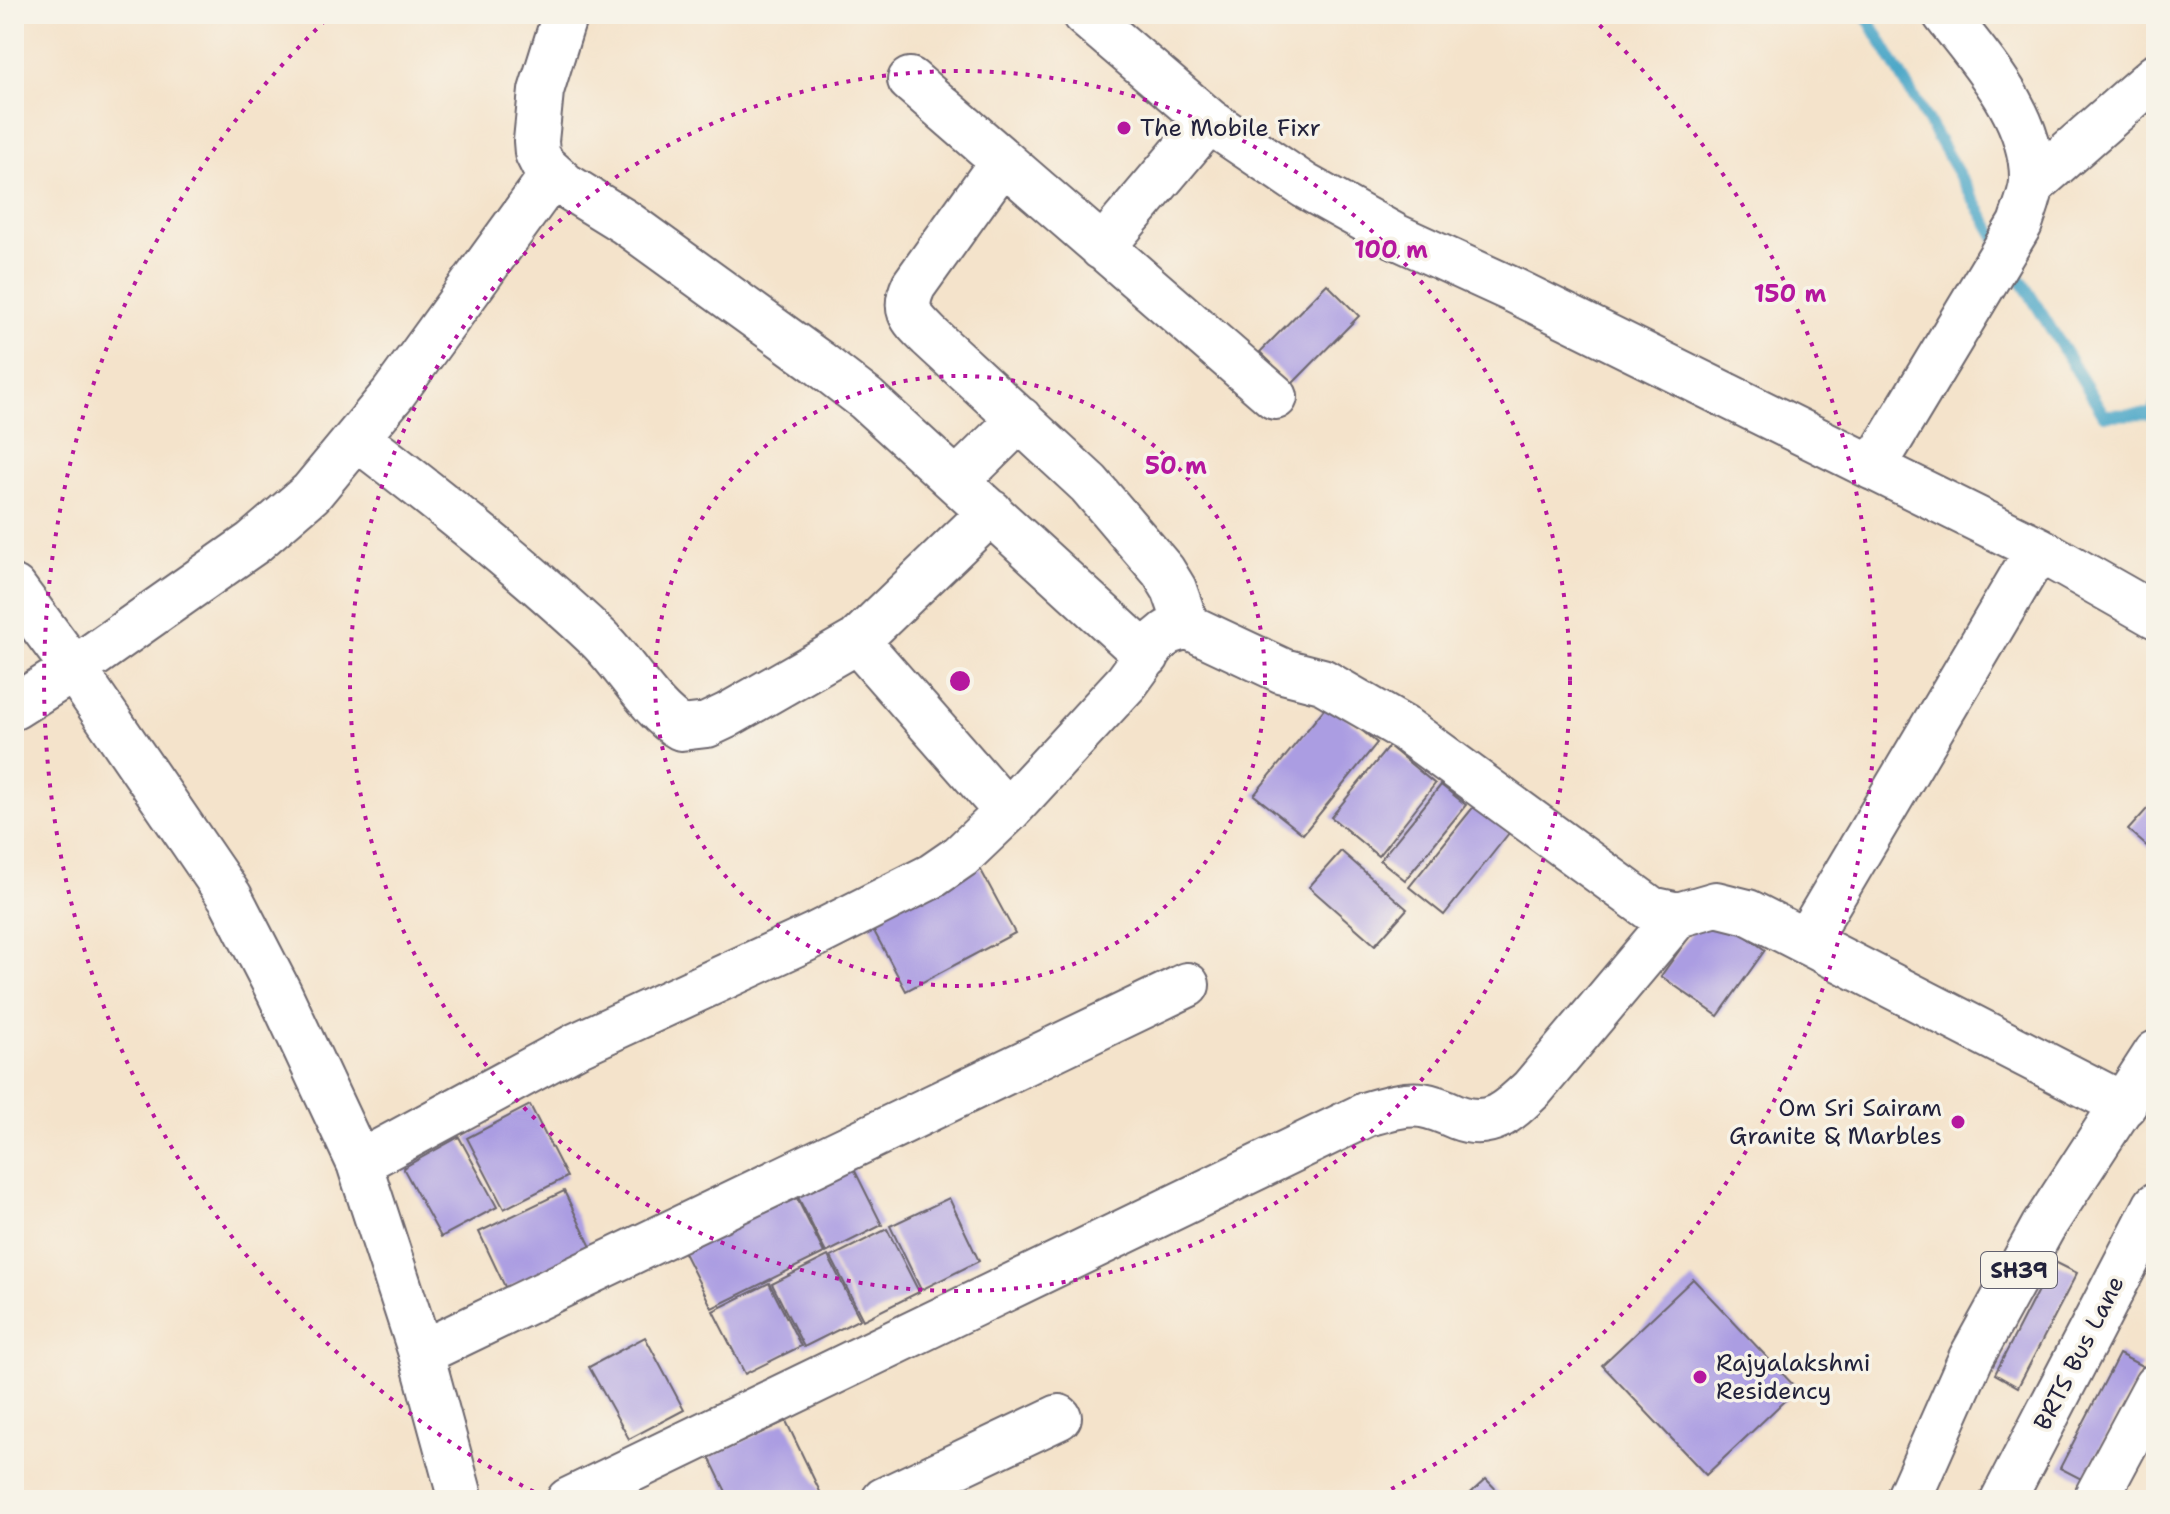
<svg xmlns="http://www.w3.org/2000/svg" width="2170" height="1514" viewBox="0 0 2170 1514" font-family="'Shantell Sans',sans-serif">
  <rect width="100%" height="100%" fill="#f7f3e8"/>
  <filter id="ink" filterUnits="userSpaceOnUse"><feTurbulence type="fractalNoise" baseFrequency=".0125" numOctaves="2"/><feDisplacementMap in="SourceGraphic" scale="16" xChannelSelector="R" yChannelSelector="G"/><feConvolveMatrix kernelMatrix="1 2 1 2 8 2 1 2 1" color-interpolation-filters="sRGB"/></filter>
  <filter id="wash" filterUnits="userSpaceOnUse"><feTurbulence type="fractalNoise" baseFrequency=".006" numOctaves="4" result="noise"/><feDisplacementMap in="SourceGraphic" scale="32" xChannelSelector="R" yChannelSelector="G"/><feGaussianBlur stdDeviation="1.8" result="paint"/><feColorMatrix in="noise" values="0 0 0 0 0 0 0 0 0 0 0 0 0 0 0 0 0 1.4 0 .05"/><feComposite in="paint" operator="in"/></filter>
  <g filter="url(#wash)">
    <rect width="100%" height="100%" fill="#f4e3cb"/>
    <g fill="none" stroke-linecap="round" stroke-linejoin="round">
      <path stroke="#49a6c7" stroke-width="12" d="M1865 14 1999 243
        M2008 259 2104 415 2152 414 2156 403"/>
    </g>
    <g id="blocks">
      <path fill="#ab9de2" d="M1327 284 1359 316 1292 384 1260 352Z
        M1329 703 1377 743 1303 834 1254 795Z
        M1389 746 1435 784 1378 856 1331 817Z
        M1441 785 1466 805 1405 880 1380 860Z
        M2156 799V854L2128 830Z
        M1475 805 1509 833 1444 915 1409 887Z
        M1341 851 1407 909 1375 945 1309 887Z
        M976 861 1015 933 906 991 868 920Z
        M1709 909 1765 950 1718 1016 1661 976Z
        M530 1105 567 1177 504 1209 467 1138Z
        M459 1137 497 1207 441 1237 403 1168Z
        M850 1161 882 1225 826 1253 794 1189Z
        M793 1190 824 1253 712 1308 680 1245Z
        M564 1191 591 1247 506 1289 479 1232Z
        M949 1198 979 1261 921 1290 890 1226Z
        M887 1229 919 1292 863 1320 831 1257Z
        M828 1256 860 1319 804 1347 772 1284Z
        M2053 1261 2077 1273 2018 1387 1995 1374Z
        M1693 1279 1797 1389 1706 1475 1602 1365Z
        M769 1283 801 1346 745 1374 713 1311Z
        M645 1337 684 1410 629 1439 589 1367Z
        M2119 1354 2142 1366 2083 1480 2060 1468Z
        M786 1421 824 1500H730L709 1457Z
        M1486 1479 1506 1500H1463Z"/>
    </g>
  </g>
  <g filter="url(#ink)">
    <use href="#blocks" fill-opacity="0" stroke="#6c666d" stroke-width="2"/>
    <g fill="none" stroke-linecap="round" stroke-linejoin="round">
      <defs>
        <path id="street" d="M565 14 541 91 536 141 537 153 543 165 565 185 625 222 818 362 866 399 1147 656
          M1084 14 1209 121 1305 186 1395 236 1513 290 2038 549 2156 616
          M910 80 1275 397
          M1002 162 914 285C902 310 911 318 929 336L1089 484 1163 571 1174 589 1187 626
          M2032 185 2156 76
          M1102 248 1209 121
          M358 439C441 502 523 567 598 638 624 663 652 712 681 728L707 725 726 716 857 641 991 512
          M1873 468 2020 224C2024 211 2031 195 2032 182 2034 117 1982 62 1945 14
          M957 481 1020 419
          M14 588 74 669 230 897 279 992 359 1163 421 1353 461 1500
          M857 641 1007 812
          M14 707 74 669 253 543 311 493 393 394 552 175
          M1806 941 2038 549
          M359 1163 577 1045 815 935 932 876 961 856 1007 812 1127 682 1156 642 1168 632 1187 626 1283 671 1322 681 1405 729 1651 909 1678 915 1716 904 1748 912 2124 1105
          M421 1353 1187 985
          M569 1500 1367 1114C1385 1109 1403 1103 1422 1105 1435 1107 1446 1112 1457 1117 1490 1130 1509 1111 1532 1089L1678 915
          M884 1500 1059 1417"/>
        <path id="primary" d="M1908 1500 1971 1358 2043 1227 2156 1053
          M2003 1500 2156 1205
          M2095 1500 2156 1386"/>
      </defs>
      <use href="#street" stroke="#6c666d" stroke-width="48"/>
      <use href="#primary" stroke="#6c666d" stroke-width="48"/>
      <use href="#street" stroke="#fff" stroke-width="44"/>
      <use href="#primary" stroke="#fff" stroke-width="44"/>
    </g>
  </g>
  <g fill="none" stroke="#b5179e" stroke-width="4" stroke-dasharray="4 8">
    <circle cx="960" cy="681" r="305"/>
    <circle cx="960" cy="681" r="610"/>
    <path d="M544 1497A916 916 0 0 1 329 17M1591 17A916 916 0 0 1 1376 1497"/>
  </g>
  <g fill="#b5179e" stroke="#f7f3e8" stroke-width="3">
    <circle cx="1124" cy="128" r="8"/>
    <circle cx="1958" cy="1122" r="8"/>
    <circle cx="1700" cy="1377" r="8"/>
  </g>
  <g text-anchor="middle" stroke-width="7" stroke-linejoin="round" paint-order="stroke">
    <rect fill="#f7f3e8" stroke="#62616f" stroke-width="2" x="1981" y="1252" width="76" height="36" rx="6"/>
    <g font-size="22" font-weight="bold" fill="#22223b">
      <text x="2019" y="1278">SH39</text>
    </g>
    <g font-size="24" fill="#22223b" stroke="#f7f3e8" text-anchor="start">
      <text x="1140" y="136">The Mobile Fixr</text>
      <text x="1942" y="1116" text-anchor="end">Om Sri Sairam<tspan x="1942" dy="28">Granite &amp; Marbles</tspan></text>
      <text x="1716" y="1371">Rajyalakshmi<tspan x="1716" dy="28">Residency</tspan></text>
    </g>
    <g font-size="24" fill="#22223b" stroke="#f7f3e8">
      <text transform="translate(2079 1353) rotate(-63)" y="8">BRTS Bus Lane</text>
    </g>
  </g>
  <circle cx="960" cy="681" r="12" fill="#b5179e" stroke="#f7f3e8" stroke-width="4"/>
  <g font-size="24" text-anchor="middle" font-weight="bold" fill="#b5179e" stroke="#f7f3e8" stroke-width="7" stroke-linejoin="round" paint-order="stroke">
    <text x="1391" y="258">100 m</text>
    <text x="1790" y="302">150 m</text>
    <text x="1176" y="474">50 m</text>
  </g>
  <rect width="2170" height="1514" fill="none" stroke="#f7f3e8" stroke-width="48"/>
</svg>
